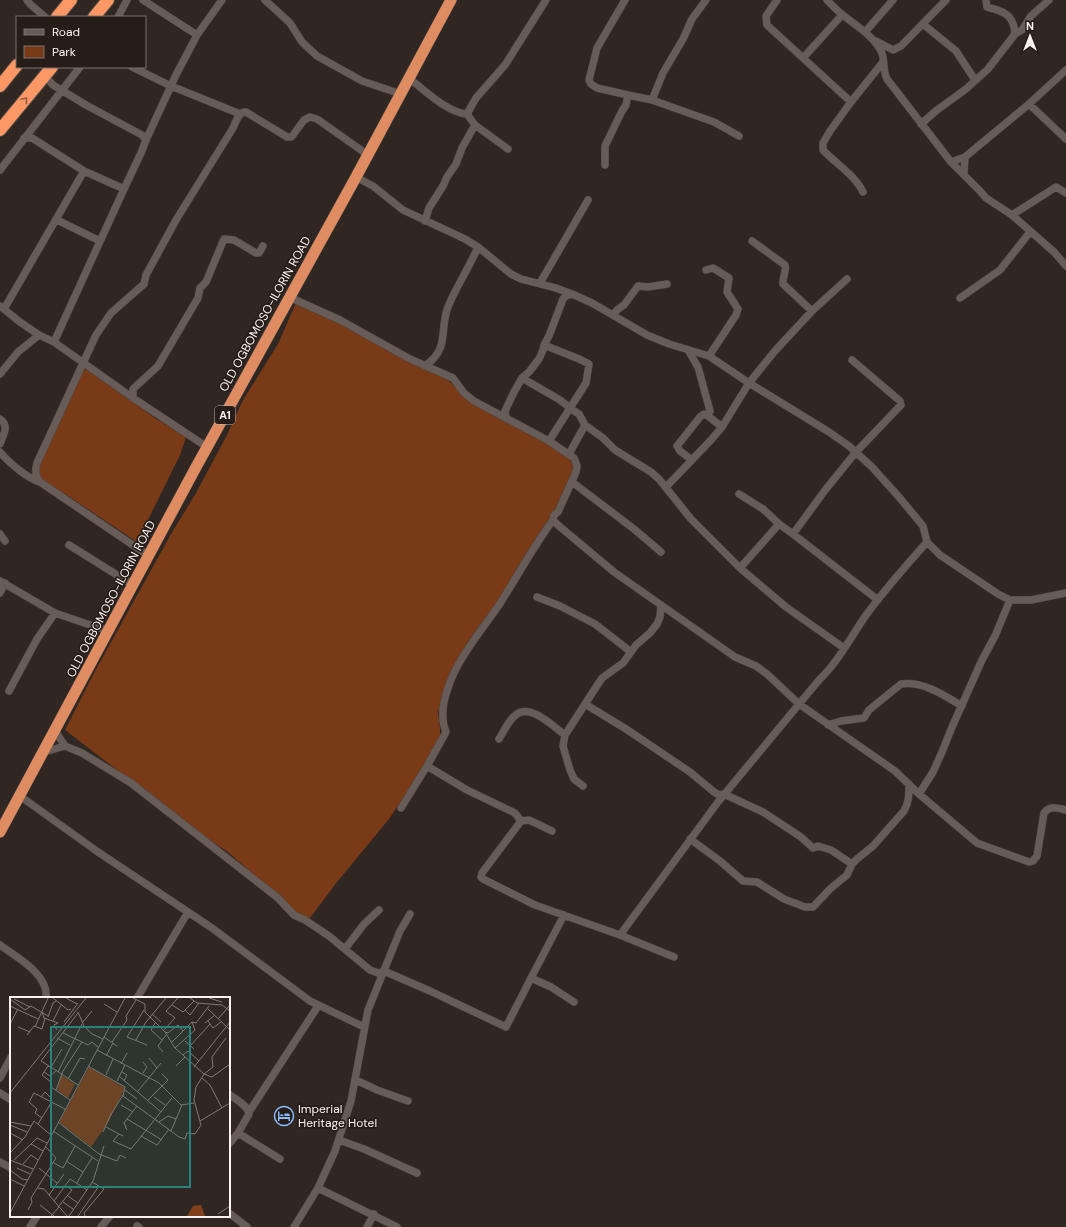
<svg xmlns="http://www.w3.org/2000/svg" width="1066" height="1227" viewBox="0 0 1066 1227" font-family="'DM Sans',sans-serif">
  <rect width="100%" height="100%" fill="#302722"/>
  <path fill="#793a17" d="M296 303 367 337 448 380 470 401 545 441 569 458 573 466 571 479 555 509 444 692 438 713 440 727V739L421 771 389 819 337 882 310 918 298 914 228 852 202 835 160 803 65 730 94 673 171 534 196 493 226 437 243 400 278 344Z
    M86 369 155 418 186 437 180 455 137 542 65 494 46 484 40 478 38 469 41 459 82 371Z"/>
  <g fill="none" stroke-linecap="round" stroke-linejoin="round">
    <defs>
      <path id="minor" d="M27 0 30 4 45 17
        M143 0 197 35
        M265 0 290 23 302 42 317 56 362 81 401 94
        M625 0 597 48 589 80 591 84 597 88 628 95 652 100 714 122 739 136
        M777 0 766 16 767 25 851 102
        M827 0C832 5 837 11 843 15 856 26 871 34 880 49 886 58 882 70 887 79L951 162 981 192 986 198 1012 215 1054 252 1066 266
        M986 0 987 7C1004 11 1014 15 1015 34
        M118 17 127 0
        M923 24 956 51 975 80
        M865 32 893 0
        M876 41 893 50 901 46 946 0
        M803 58 842 15
        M132 67 171 86 240 114
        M45 76 53 85 86 105 142 135 146 140
        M409 78C424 90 448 113 467 114
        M652 100 663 73 683 39 692 19 706 0
        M1029 104 1066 139
        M467 114 476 98 505 65 546 0
        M467 114 475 125 508 149
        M921 124 937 110 966 89 988 69 1015 34 1022 30 1031 16 1049 0
        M24 138H32L84 171 124 189
        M951 162 965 157 1029 104 1066 70
        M605 165V146L622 111 626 105 628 95
        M0 170 80 67
        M964 174 965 157
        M356 177 373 186 403 210 465 239 478 247 511 274 521 279 556 288 572 294 592 303 647 335 669 344 709 356 749 383 829 432 849 446 872 467 899 497 923 526 927 542 940 555 998 594 1010 600H1031L1066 593
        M863 192C855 175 836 164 823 150V143L830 131 851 102 883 62
        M1012 215 1056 187 1066 193
        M57 220 100 241
        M425 221 429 208 443 186 447 177 456 164 462 148 475 125
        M752 241 785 265C787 272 782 277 783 284L812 311
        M706 270 713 268 729 278 727 292 738 309 736 315 709 356
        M540 283 588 200
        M289 297 340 320 410 359 453 378 464 393 474 401 549 441 574 458 577 466 576 472 558 512 554 515 553 520 559 526 614 572 735 657 756 666 767 674 799 704 895 771 919 794 977 843 1029 862 1033 861 1037 856 1044 813C1050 805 1057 808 1066 810
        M960 298 1000 270 1030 232
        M0 306 20 322 39 335 54 342 133 398 207 447
        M4 309 84 171
        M613 315 617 310 624 305 638 286 648 287 667 284
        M54 342 124 189 141 153 146 140 176 75 197 35 222 0
        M544 345 579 359 589 364 586 383 549 441
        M688 350 698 367 710 411 708 416
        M426 365C450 348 439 330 448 307 456 287 469 268 478 247
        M0 374 18 352 39 335
        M522 378 560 400 574 411 579 414 585 425 603 438 615 450 651 472 659 479 691 519 740 568 786 607 844 648
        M133 398V389L158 366 198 298 200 288 206 282 224 239 234 240 256 253H259L263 246
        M506 418 505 411 514 392 522 378 529 372 539 359 543 350 544 345 549 336 563 299 566 296 572 294
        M0 419C10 426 3 435 0 444
        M0 452C9 463 27 478 40 482L149 556
        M569 454 585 425
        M692 460 680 451 677 446 700 417 704 414 708 416 722 427
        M40 482C35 475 35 471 37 463L96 335 111 313 144 284 146 275 176 220 233 128C236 122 238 112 246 112L287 137H291L293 135 304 120 310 117 317 119 368 155
        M572 482 634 529 661 552
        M666 487 711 440 722 427 749 383 774 352 812 311 847 279
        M739 494 763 509 779 524
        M0 534 5 541
        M793 534 878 600
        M69 545 133 585
        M740 568 779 524 793 534 826 489 856 452 901 405 900 401 852 360
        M0 581 55 613 108 631
        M0 593 5 583
        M537 597 560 606 595 624 631 652
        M9 691 37 639 55 613
        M585 704 626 729 690 772 714 792 719 795 724 794 763 812 801 837 813 848 818 846 831 850 852 864
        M828 725 841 721 864 718 869 710 901 684C923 681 944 695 962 706
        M55 731 65 746 82 753 131 783 278 898 294 915 305 920 329 936 370 970 378 973 384 971 430 991 506 1027 531 978 551 987 574 1002
        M499 739C504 731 509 719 517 714 531 704 554 727 565 735
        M44 752 65 746
        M427 766 467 790 515 813 521 821
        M583 786 574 779 570 770 563 746 565 735 602 678 623 663 636 645 650 633 657 624 660 617 661 605
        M919 794 933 772 942 752 952 727 982 660 995 636 1010 600
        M20 796 98 852 212 928 310 1001 364 1027
        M401 808 427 766 446 732C440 718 443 702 448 688 457 659 482 630 499 605 517 577 533 547 553 520
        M552 831 529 820 521 821 482 873 481 877 483 879 535 905 620 935 718 802 819 680C837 663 850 639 864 618 883 591 905 567 927 542
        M690 839 720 861 743 881 757 882 784 899 805 907H813L831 888 847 875 852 864 857 859 873 846 904 811C909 802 909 795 909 784
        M620 935 674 957
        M0 945C16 957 49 974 46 998
        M345 949 364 924 379 910
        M531 978 564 915
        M137 998 188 912
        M0 1078 11 1057
        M356 1080 377 1090 408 1101
        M0 1093 11 1100
        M229 1094C236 1100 248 1105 249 1114L238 1133 229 1144
        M249 1112 318 1006
        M238 1133 280 1159
        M339 1140 364 1149 417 1173
        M0 1162 11 1168
        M318 1188 397 1227
        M229 1213 247 1227
        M137 1226 139 1227
        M30 1227 37 1216
        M101 1227 110 1216
        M294 1227 318 1188 335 1151 351 1101 368 1010 400 931 410 914
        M367 1227 374 1214"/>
      <path id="trunk" d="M0 832 195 469 356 177 451 0"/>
      <path id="motorway" d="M57 17 71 0
        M94 17 108 0
        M0 86 17 65
        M0 130 52 67"/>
    </defs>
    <use href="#minor" stroke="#4e4642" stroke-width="8"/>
    <use href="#trunk" stroke="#4e4642" stroke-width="12"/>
    <use href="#motorway" stroke="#4e4642" stroke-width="14"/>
    <use href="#minor" stroke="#675c57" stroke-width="7"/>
    <use href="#trunk" stroke="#df8c63" stroke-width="11"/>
    <use href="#motorway" stroke="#fd9866" stroke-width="12"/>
  </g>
  <defs><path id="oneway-chevron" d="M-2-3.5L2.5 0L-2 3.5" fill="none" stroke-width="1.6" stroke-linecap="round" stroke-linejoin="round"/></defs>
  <use stroke="#925a3f" href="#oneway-chevron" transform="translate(25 100) rotate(-50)"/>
  <defs>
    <symbol id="hotel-ring" viewBox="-11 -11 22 22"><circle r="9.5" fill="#271d18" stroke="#8abafc" stroke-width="1.5"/><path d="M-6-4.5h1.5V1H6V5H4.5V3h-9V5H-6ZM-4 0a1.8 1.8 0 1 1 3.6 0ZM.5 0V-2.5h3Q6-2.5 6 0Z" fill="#8abafc"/></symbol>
  </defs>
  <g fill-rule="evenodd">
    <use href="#hotel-ring" x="273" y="1105" width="22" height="22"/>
  </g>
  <g text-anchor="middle" stroke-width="3.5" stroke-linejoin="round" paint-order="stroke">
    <rect fill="#271d18" stroke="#bbb3af" stroke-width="1" x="215" y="406" width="20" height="18" rx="3"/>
    <g font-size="11" font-weight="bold" fill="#faf3f0">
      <text x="225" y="419">A1</text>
    </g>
    <g font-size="12" fill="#faf3f0" stroke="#271d18">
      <text transform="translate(265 314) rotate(-61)" y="4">OLD OGBOMOSO-ILORIN ROAD</text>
      <text transform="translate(111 599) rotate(-62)" y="4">OLD OGBOMOSO-ILORIN ROAD</text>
    </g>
    <g font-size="12" fill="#faf3f0" stroke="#271d18" text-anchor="start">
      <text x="298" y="1113">Imperial<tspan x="298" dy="14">Heritage Hotel</tspan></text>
    </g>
  </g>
  <g transform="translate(10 997)">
    <rect width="220" height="220" fill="#302722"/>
    <path d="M79 70 115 91 98 126 81 150 49 125ZM51 78 65 87 58 101 47 93Z" fill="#793a17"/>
    <path d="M191 208 195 219H177L183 209Z" fill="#82401c"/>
    <path fill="none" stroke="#817974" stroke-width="1" d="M43 1 58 13 61 12M56 1 67 7M180 1 187 6 212 8 220 14M199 1 212 5M0 2 15 13 21 9 38 19M4 2 20 10M94 7 107 15M162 8 173 15 184 4M0 9 28 22M198 12 220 33M134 13 117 40 137 48M175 13 180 18 189 6M32 15 34 21 48 26 44 28 47 33M68 15 74 29 82 37 93 42M142 17 151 25M38 20 43 6 46 4M208 22 220 8M43 24 51 8M198 24 203 31 211 25M54 25 68 6M72 26 82 14M145 26 141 33 152 43M195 26 205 18M0 27 8 12M8 30 20 35M25 30 38 1M153 34 165 21 156 14 168 1M155 35 158 36 168 28 173 34M53 36 72 45M17 38 24 29 32 32 35 21M94 40 107 49M47 41 60 48M216 41 202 60 203 70 194 77 202 80 220 67M126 43 136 25 156 1M175 44 184 52M102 45 117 23 116 19 126 3M161 46 182 25 186 26 199 9M180 49 200 27M165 51 185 33 182 25M52 52 41 70 38 69 32 78 41 85V90L60 103M87 53 149 86 171 108 184 106M153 55 148 49 156 38M173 58 178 54 189 64M96 59 103 46M139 61 147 71M133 65 137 70 133 76M111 67 117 56M39 69 31 64 68 16M78 69 115 90 113 99 169 140 175 142 177 136 185 137 191 128 184 103 186 90 194 77 165 51 155 35 135 15V7L123 1M166 69 175 60M41 70 68 88M184 70 220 25M34 75 40 79 46 74M48 75 72 27M112 75 117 78 114 84M96 78 103 62M109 79 151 115M192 81 200 88 212 111M58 82 70 61 75 62M107 84 115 68M46 93 53 74 72 45 78 48 82 45 88 50M115 93 127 102M128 94 151 66M0 96 76 1M31 100 35 95 41 101M144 100 155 108M137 104 158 83 152 77M111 108 123 115M32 121 25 116 27 112 19 105 24 96 55 112M117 122 152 143M190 124 220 106M0 125 21 129M48 125 89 157 107 164 110 158 116 161M149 125 158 119 166 122M28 127 41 106M0 128 17 135M96 130 109 137M117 133 114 126 127 109M43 134 88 164M161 134 172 108M93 135 100 119 113 98M0 136 13 143M113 139 109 137 103 144 121 152 162 101M131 139 147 148 159 132M21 147 27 141 37 146M0 156 15 140 24 124 41 138M0 163 23 172M4 163 21 147 33 154M56 164 73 175 67 186M44 166 53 171 65 149M13 167 21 158 28 163M7 171 20 177M29 171 47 186M0 173 12 182 18 183M73 175 82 161M0 182 14 189M28 191 34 192 57 219M39 198 54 177M58 199 68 206M21 201 46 161 36 150M44 204 60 182 77 193M53 205 63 212M30 208 44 219M48 210 62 193 58 190M18 213 22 205 21 201M0 216 115 1M208 217 220 209M41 219 49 210M59 219 83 184 94 149M68 219 89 189M75 219 74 216 94 192 82 185"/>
    <path fill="#26827b" fill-opacity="0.15" stroke="#26827b" stroke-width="2" d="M41 30H180V190H41Z"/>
    <rect width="220" height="220" fill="none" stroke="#faf3f0" stroke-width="2"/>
  </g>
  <rect x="16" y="16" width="130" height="52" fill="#271d18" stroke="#7b736e"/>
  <rect x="24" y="29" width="20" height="6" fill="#675c57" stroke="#7b736e"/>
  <text x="52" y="36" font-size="12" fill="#faf3f0">Road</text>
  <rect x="24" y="46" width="20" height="12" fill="#793a17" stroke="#7b736e"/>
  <text x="52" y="56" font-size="12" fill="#faf3f0">Park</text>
  <g transform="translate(1030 36)" stroke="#271d18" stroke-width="3" paint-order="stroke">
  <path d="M0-3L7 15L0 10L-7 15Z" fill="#faf3f0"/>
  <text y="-6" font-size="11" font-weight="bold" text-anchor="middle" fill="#faf3f0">N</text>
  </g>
</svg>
